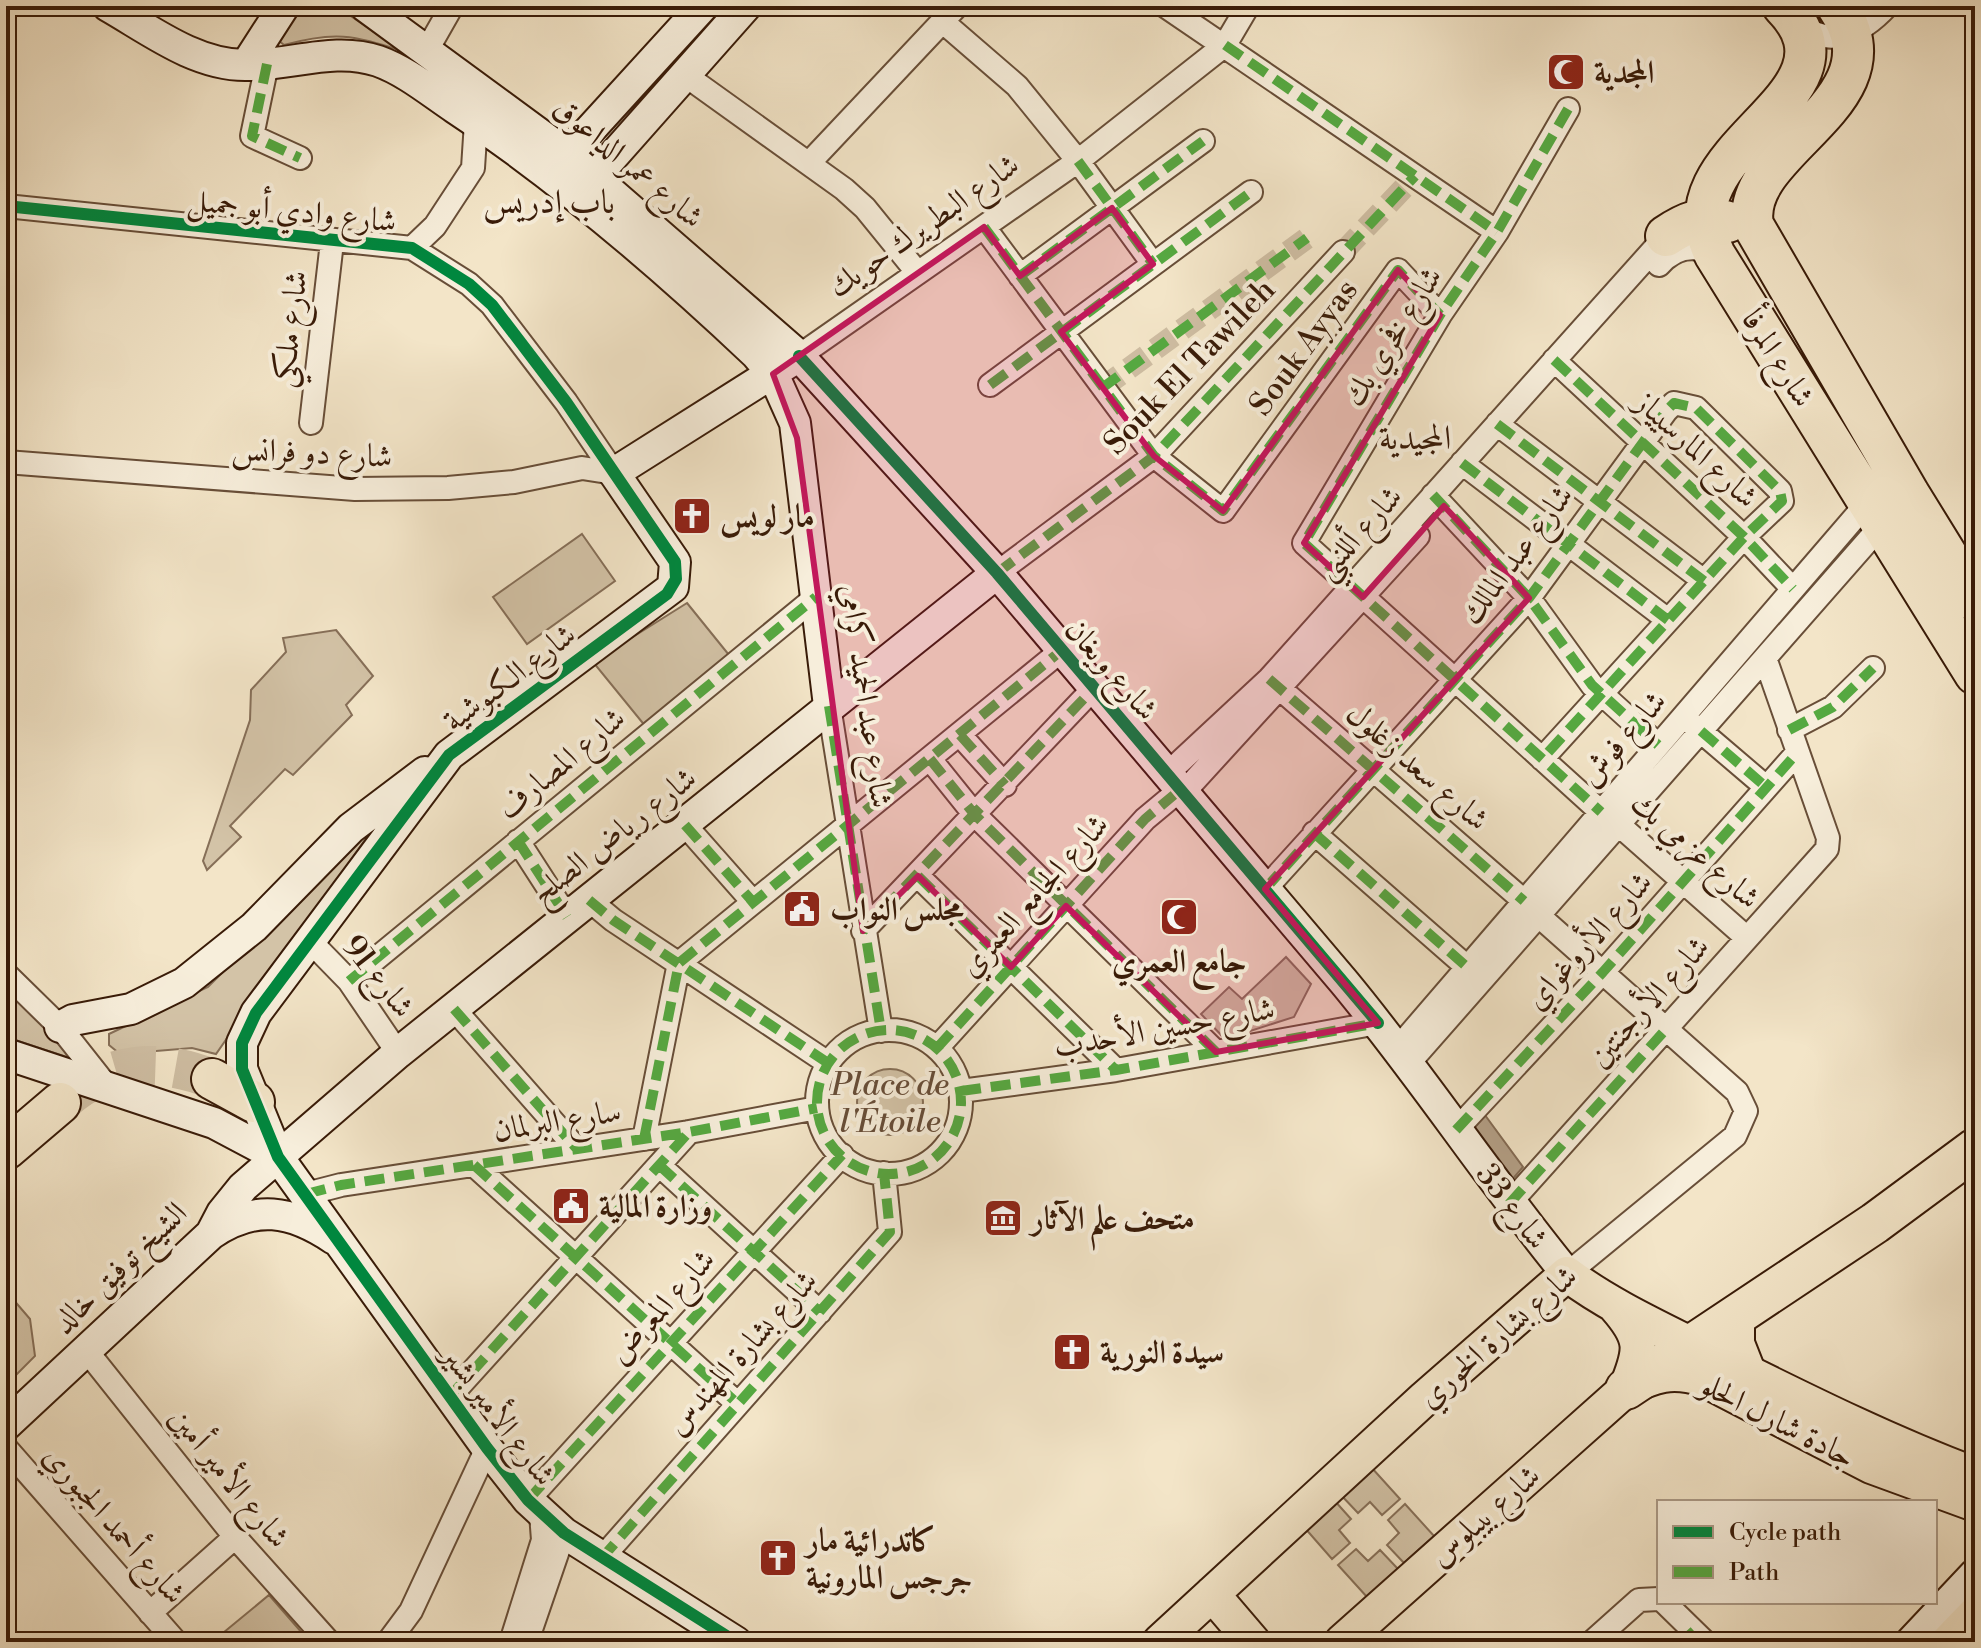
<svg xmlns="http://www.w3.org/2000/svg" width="1981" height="1648" viewBox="0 0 1981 1648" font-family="'Libre Bodoni',Amiri,serif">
  <rect width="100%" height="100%" fill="#f3e5c8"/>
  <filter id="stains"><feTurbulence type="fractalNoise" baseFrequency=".0025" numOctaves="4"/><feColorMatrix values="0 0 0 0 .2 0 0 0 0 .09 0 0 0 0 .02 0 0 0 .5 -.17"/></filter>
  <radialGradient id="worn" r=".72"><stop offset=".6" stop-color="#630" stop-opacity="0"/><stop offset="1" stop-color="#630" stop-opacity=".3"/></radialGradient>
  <path fill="#d3c3a7" stroke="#866f58" stroke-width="2" d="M299 6H336L402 51C352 35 335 31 284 45L278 40Z
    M582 534 615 581 527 644 493 597Z
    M687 603 729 655 646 727 593 662Z
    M336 630 373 676 346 705 352 715 293 775 285 769 230 826 241 837 207 870 203 861 250 720 251 690 286 652 283 638Z
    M387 808 216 1054 192 1048 120 1054 109 1045V1034L208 987Z
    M1286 957 1311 984 1294 1017 1225 1039 1201 1014 1229 987 1242 999Z
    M6 982 91 1065 6 1037Z
    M857 1102a33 33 0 1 1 66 0a33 33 0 1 1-66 0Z
    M6 1291 30 1319 35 1356 6 1385Z
    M1371 1467 1400 1499 1382 1515 1370 1502 1358 1513 1340 1494Z
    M1334 1500 1351 1519 1339 1530 1350 1543 1332 1559 1304 1527Z
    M1405 1504 1434 1536 1404 1563 1387 1545 1399 1533 1388 1520Z
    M1356 1549 1368 1561 1380 1550 1398 1569 1367 1597 1338 1565Z
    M269 1595 310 1642H212Z"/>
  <path fill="#b4a087" stroke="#836b54" stroke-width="2" d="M1482 1111 1523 1167 1511 1181 1471 1125Z"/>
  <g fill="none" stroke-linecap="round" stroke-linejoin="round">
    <path stroke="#cebda2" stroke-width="22" stroke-dasharray="22 11" stroke-linecap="butt" d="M1343 252 1415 176
      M1102 388 1307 238"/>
    <path stroke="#cebda2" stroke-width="40" stroke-dasharray="40 20" stroke-linecap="butt" d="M64 1100C108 1062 158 1057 212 1079"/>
    <defs>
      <path id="street" d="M1165 6 1497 232
        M943 22 1017 86 1078 161 1153 264
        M1798 22C1829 51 1863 32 1887 6
        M427 50 452 6
        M267 64 252 136 300 158
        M685 75 844 189 865 208 917 272
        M1568 109 1497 232 1440 315 1304 543 1601 812
        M810 162 957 6
        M6 206 412 248 469 284 492 305 566 402 614 473
        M984 227 1154 456 1223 511 1398 270 1440 315
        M412 248 435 226 473 168 476 122
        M1659 265C1675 247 1694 243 1715 255
        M1020 276 1203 141
        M799 356 1078 161 1225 45 1248 6
        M1554 360 1744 537 1793 589
        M990 385 1251 192
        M311 423 332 242
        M1497 424 1704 581
        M6 462 355 489 448 488 514 482 582 468 614 473
        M1462 463 1668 620
        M1433 495 1529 598 1592 685 1658 745
        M997 573 1154 456 1343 252
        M1270 680 1524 901
        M829 706 881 1031
        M1691 723 1766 787
        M1789 730 1833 707 1873 668
        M960 735 1005 785
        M930 759 975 815 1216 1052
        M1168 773 1269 679 1673 228
        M1184 792 1418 536
        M1610 817 1747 938
        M685 825 753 902
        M1314 833 1467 967
        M518 841 567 917
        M918 876 1116 1070
        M1265 889 1529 598 1666 411 1674 403 1696 408 1780 491 1782 501 1744 537 1542 759
        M589 900 613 920 828 1063
        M1539 916 1737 1092 1746 1111 1735 1136 1567 1274
        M863 931 1094 688
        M309 940 349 981 398 1053
        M6 974 60 1027 109 1089
        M349 981 816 597
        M454 1009 577 1149
        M817 1102a72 72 0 1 1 144 0a72 72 0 1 1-144 0Z
        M937 1048 1145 819 1181 789
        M1398 1048 1874 495
        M1409 1063 1887 519
        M961 1091 1116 1070 1378 1023
        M1456 1130 1603 972 1797 753
        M644 1139 679 963 1062 650
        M474 1165 738 1404
        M659 1165 820 1312
        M306 1194 341 1185 689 1132 817 1108
        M1509 1204 1827 849 1828 838 1765 658
        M86 1350 235 1537 329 1642
        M451 1395 689 1132
        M6 1448 176 1642
        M528 1500 842 1155
        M601 1559 890 1232 884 1173
        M1664 1602 1705 1642
        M150 1613 235 1537
        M527 1641 564 1533
        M388 1642 411 1611 487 1448
        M511 1642 543 1540 541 1514
        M1592 1642 1639 1600 1659 1599"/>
      <path id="secondary" d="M108 6C150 30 195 65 245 65 290 66 334 46 378 61 406 71 431 92 455 108 562 179 663 266 756 354L773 374 795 423 829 706
        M365 6 568 155 799 356 997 573 1344 982C1422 1076 1489 1179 1567 1274
        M246 65 284 6
        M556 167 703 6
        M583 190 746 6
        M60 1027 73 1020 131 1009 184 983 254 927 351 828 425 772
        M6 1054 214 1123 278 1157
        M211 1234C255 1204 291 1210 334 1239
        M6 1425 211 1234 222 1213 243 1187 398 1053 997 573
        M736 1642 564 1533 528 1500 487 1448 278 1157 242 1069V1043L256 1013 449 755 673 587 675 562 614 473 799 356
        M1911 1642 1975 1574"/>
      <path id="primary" d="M1616 1307C1644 1339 1642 1350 1626 1389
        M1212 1594 1253 1642
        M1160 1642 1425 1398 1567 1274C1611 1307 1663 1330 1712 1355 1799 1398 1884 1441 1975 1475
        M1342 1642 1626 1389C1654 1375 1672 1369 1703 1379L1871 1466 1975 1504
        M1948 1642 1975 1614"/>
      <path id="highway" d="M1783 6C1873 98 1659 146 1715 255L1975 674
        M1837 6C1904 103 1739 148 1753 225L1909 494 1975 601
        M1666 236C1685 223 1705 214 1728 222
        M212 1079 254 1102
        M6 1149 60 1103
        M1734 1318V1344L1745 1372
        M1626 1389 1875 1223 1975 1149"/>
    </defs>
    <use href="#street" stroke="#684e38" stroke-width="26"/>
    <use href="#secondary" stroke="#391b08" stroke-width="34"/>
    <use href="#primary" stroke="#391b08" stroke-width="38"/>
    <use href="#highway" stroke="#391b08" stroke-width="44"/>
    <use href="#street" stroke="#f7eedb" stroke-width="22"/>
    <use href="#secondary" stroke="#f7eedb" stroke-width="30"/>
    <use href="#primary" stroke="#f3e5c8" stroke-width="34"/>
    <use href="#highway" stroke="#f3e5c8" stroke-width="40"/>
    <path stroke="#55a941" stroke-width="10" stroke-dasharray="20 10" stroke-linecap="butt" d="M1225 45 1497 232
      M267 64 252 136 300 158
      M1568 109 1497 232 1440 315 1304 543 1601 812
      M1078 161 1153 264
      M984 227 1154 456 1223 511 1398 270 1440 315
      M1020 276 1203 141
      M1554 360 1744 537 1793 589
      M990 385 1251 192
      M1102 388 1307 238
      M1497 424 1704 581
      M1462 463 1668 620
      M1433 495 1529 598 1592 685 1658 745
      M997 573 1154 456 1415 176
      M1269 679 1524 901
      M829 706 881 1031
      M1789 730 1833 707 1873 668
      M1701 731 1766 787
      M960 735 1005 785
      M930 759 975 815 1216 1052
      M685 825 753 902
      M1314 833 1467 967
      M518 841 567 917
      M918 876 1116 1070
      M1265 889 1529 598 1666 411 1674 403 1696 408 1780 491 1782 501 1744 537 1542 759
      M589 900 613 920 828 1063
      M863 931 1094 688
      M349 981 816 597
      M454 1009 577 1149
      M817 1102a72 72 0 1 1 144 0a72 72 0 1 1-144 0Z
      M937 1048 1145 819 1181 789
      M961 1091 1116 1070 1378 1023
      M1456 1130 1603 972 1797 753
      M644 1139 679 963 1062 650
      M474 1165 738 1404
      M659 1165 820 1312
      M306 1194 341 1185 689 1132 817 1108
      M1509 1204 1667 1028
      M451 1395 689 1132
      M528 1500 842 1155
      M601 1559 890 1232 884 1173
      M1682 1642 1694 1631"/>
    <defs>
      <path id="cycleway" d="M6 206 412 248 469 284 492 305 566 402 675 562 676 579 667 594 449 755 256 1013 242 1043V1069L278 1157 487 1448 528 1500 564 1533 736 1642
        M799 356 997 573 1378 1023"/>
    </defs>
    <use href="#cycleway" stroke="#f7eedb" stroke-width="17"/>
    <use href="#cycleway" stroke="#00873e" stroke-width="12"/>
  </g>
  <path fill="#c2185b" fill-opacity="0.2" stroke="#c2185b" stroke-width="6" stroke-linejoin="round" d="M1112 208 1153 264 1061 332 1154 456 1223 511 1398 270 1440 315 1304 543 1363 597 1444 506 1529 598 1265 889 1378 1023 1216 1052 1066 906 1011 967 918 876 863 931 797 438 773 374 984 227 1020 276Z"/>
  <defs>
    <symbol id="mosque-square" viewBox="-11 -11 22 22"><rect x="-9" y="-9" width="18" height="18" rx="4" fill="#8f2418" stroke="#f7eedb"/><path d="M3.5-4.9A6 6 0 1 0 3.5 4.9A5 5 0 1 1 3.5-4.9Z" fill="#fff"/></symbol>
    <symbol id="church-square" viewBox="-11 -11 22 22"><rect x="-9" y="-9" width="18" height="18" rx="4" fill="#8f2418" stroke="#f7eedb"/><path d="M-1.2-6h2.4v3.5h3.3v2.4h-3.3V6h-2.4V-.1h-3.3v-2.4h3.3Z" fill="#fff"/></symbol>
    <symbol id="civic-square" viewBox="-11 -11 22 22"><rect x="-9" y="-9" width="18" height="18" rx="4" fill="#8f2418" stroke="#f7eedb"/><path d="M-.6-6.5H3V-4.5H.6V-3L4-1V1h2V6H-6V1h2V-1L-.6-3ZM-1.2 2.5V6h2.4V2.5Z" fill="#fff"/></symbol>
    <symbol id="museum-square" viewBox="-11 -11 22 22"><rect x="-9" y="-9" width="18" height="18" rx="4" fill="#8f2418" stroke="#f7eedb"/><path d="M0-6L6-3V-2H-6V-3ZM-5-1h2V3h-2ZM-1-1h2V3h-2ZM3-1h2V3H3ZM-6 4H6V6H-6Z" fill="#fff"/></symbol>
  </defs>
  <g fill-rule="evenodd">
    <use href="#mosque-square" x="1544" y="50" width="44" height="44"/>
    <use href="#church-square" x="670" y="494" width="44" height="44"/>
    <use href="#civic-square" x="780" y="887" width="44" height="44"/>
    <use href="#mosque-square" x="1157" y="895" width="44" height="44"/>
    <use href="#civic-square" x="549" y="1184" width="44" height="44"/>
    <use href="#museum-square" x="981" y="1196" width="44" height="44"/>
    <use href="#church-square" x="1050" y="1330" width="44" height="44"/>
    <use href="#church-square" x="756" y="1536" width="44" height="44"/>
  </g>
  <g text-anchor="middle" stroke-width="8" stroke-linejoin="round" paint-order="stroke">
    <g font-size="32" font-weight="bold" fill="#391b08" stroke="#f7eedb" text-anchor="start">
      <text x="1594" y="83">المجدية</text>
      <text x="720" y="527">مار لويس</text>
      <text x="830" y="920">مجلس النواب</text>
      <text x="1179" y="972" text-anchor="middle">جامع العمري</text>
      <text x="599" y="1217">وزارة المالية</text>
      <text x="1031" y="1229">متحف علم الآثار</text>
      <text x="1100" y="1363">سيدة النورية</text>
      <text x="806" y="1551">كاتدرائية مار<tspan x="806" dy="37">جرجس المارونية</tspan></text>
    </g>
    <g font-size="32" fill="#391b08" stroke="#f7eedb">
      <text transform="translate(629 162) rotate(40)" y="11">شارع عمر الداعوق</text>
      <text transform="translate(292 210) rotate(6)" y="11">شارع وادي أبو جميل</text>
      <text transform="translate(923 225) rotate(-35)" y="11">شارع البطريرك حويك</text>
      <text transform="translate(289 329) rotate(-83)" y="11">شارع ملكي</text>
      <text transform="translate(1392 336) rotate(-58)" y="11">شارع فخري بك</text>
      <text transform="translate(1303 347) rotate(-54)" y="11">Souk Ayyas</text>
      <text transform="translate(1778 357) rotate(58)" y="11">شارع المرفأ</text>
      <text transform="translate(1189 366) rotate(-46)" y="11">Souk El Tawileh</text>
      <text transform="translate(1697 449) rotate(43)" y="11">شارع المارسيياز</text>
      <text transform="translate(312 452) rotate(3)" y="11">شارع دو فرانس</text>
      <text transform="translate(1358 532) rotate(-48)" y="11">شارع أللنبي</text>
      <text transform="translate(1516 554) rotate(-53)" y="11">شارع عبد المالك</text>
      <text transform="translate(1112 669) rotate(49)" y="11">شارع ويغان</text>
      <text transform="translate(509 677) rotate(-37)" y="11">شارع الكبوشية</text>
      <text transform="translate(867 696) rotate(82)" y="11">شارع عبد الحميد كرامي</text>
      <text transform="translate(1622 738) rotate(-49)" y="11">شارع فوش</text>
      <text transform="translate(561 763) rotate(-40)" y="11">شارع المصارف</text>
      <text transform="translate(1418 766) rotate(41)" y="11">شارع سعد زغلول</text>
      <text transform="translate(613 835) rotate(-38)" y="11">شارع رياض الصلح</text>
      <text transform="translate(1696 850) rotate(41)" y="11">شارع عزمي بك</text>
      <text transform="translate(1033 895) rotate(-48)" y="11">شارع الجامع العمري</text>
      <text transform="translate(1588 940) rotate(-48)" y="11">شارع الأروغواي</text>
      <text transform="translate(379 976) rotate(52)" y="11">شارع 91</text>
      <text transform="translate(1648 1001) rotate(-48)" y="11">شارع الأرجنتين</text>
      <text transform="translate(1164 1027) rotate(-10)" y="11">شارع حسين الأحدب</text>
      <text transform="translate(557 1120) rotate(-9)" y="11">سارع البرلمان</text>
      <text transform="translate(1513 1206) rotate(53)" y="11">شارع 33</text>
      <text transform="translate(119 1267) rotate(-44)" y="11">الشيخ توفيق خالد</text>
      <text transform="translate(661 1306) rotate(-48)" y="11">شارع المعرض</text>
      <text transform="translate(1497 1336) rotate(-41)" y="11">شارع بشارة الخوري</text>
      <text transform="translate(741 1352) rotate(-48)" y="11">شارع بشارة المهندس</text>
      <text transform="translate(499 1415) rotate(53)" y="11">شارع الأمير بشير</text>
      <text transform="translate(1778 1420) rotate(27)" y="11">جادة شارل الحلو</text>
      <text transform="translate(230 1477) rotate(51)" y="11">شارع الأمير أمين</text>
      <text transform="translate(1484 1515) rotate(-41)" y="11">شارع بيبلوس</text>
      <text transform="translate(115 1524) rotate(49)" y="11">شارع أحمد الجبوري</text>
    </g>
    <g font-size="32" font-style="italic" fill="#674d38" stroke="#f7eedb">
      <text x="890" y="1095">Place de<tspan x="890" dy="37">l'Étoile</tspan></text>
    </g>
    <g font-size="34" fill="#391b08" stroke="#f7eedb">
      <text x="549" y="213">باب إدريس</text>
      <text x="1415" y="449">المجيدية</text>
    </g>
  </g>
  <rect width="1981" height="1648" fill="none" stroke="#f3e5c8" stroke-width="32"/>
  <rect x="8" y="8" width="1965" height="1632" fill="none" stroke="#391b08" stroke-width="4"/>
  <rect x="16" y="16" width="1949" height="1616" fill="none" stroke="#391b08" stroke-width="2"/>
  <rect x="1657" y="1500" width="280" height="104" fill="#f7eedb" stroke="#ab9a87" stroke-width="2"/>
  <rect x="1673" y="1526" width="40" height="12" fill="#00873e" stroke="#ab9a87" stroke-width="2"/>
  <text x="1729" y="1540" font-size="24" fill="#391b08">Cycle path</text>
  <rect x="1673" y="1566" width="40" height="12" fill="#55a941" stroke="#ab9a87" stroke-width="2"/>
  <text x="1729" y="1580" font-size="24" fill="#391b08">Path</text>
  <rect width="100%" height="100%" filter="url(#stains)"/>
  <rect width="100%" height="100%" fill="url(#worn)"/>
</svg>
